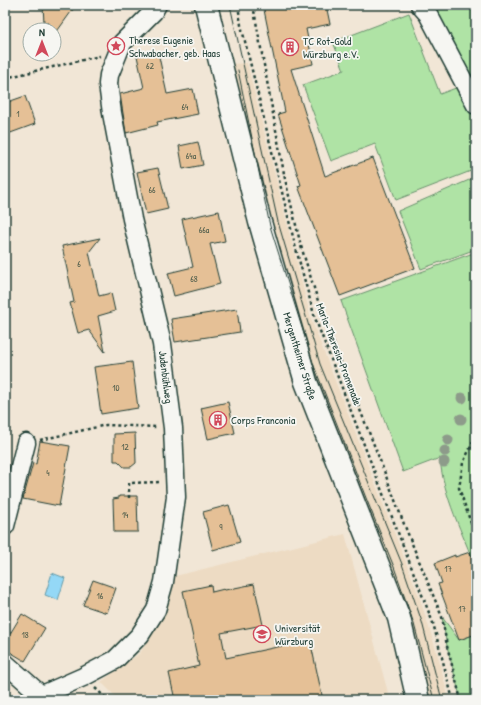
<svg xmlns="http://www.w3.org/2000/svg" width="481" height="705" viewBox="0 0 481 705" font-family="'Patrick Hand',sans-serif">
  <rect width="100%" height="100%" fill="#f1e6d6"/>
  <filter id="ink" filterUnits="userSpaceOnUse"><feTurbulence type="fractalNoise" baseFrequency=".025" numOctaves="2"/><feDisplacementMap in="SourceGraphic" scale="8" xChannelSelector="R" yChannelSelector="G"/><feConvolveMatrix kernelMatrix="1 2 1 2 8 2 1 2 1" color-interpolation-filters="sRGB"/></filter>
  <g filter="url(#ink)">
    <path fill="#eddbc3" d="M247 63 311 319 419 596 438 656 449 700H428L309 367 275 251 231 64Z
      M345 534 390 700H119L101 682 140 653 164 616 175 576Z"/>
    <path fill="#afe3a5" stroke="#67906c" d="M429 5H476V99Z
      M409 13 440 94 461 86 476 117V169L396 200 375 144 331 161 303 85 344 70 333 42Z
      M476 177V249L421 269 398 211Z
      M476 252V569C463 533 443 497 440 458L403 472 341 301Z
      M442 617 459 640 476 634V700H461L447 646Z"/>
    <path fill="#94d8f6" stroke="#659aa8" d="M52 573 65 578 58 600 45 595Z"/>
    <path fill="#e5c096" stroke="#1f3d34" d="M43 5H76L58 30H49V23H44Z
      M263 5H326L330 24 306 29 313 64 291 69 325 176 373 158 415 268 340 296 298 186 301 185 278 114 285 112Z
      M158 52 167 94 193 89 198 114 157 122 158 125 126 133 120 94 144 88 137 56Z
      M25 96 35 124 5 135V103Z
      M198 142 203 165 183 169 179 146Z
      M158 168 168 209 146 214 137 172Z
      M219 211 225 241 210 244 220 284 174 296 168 273 193 267 182 219Z
      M100 238 89 252 99 296 111 293 115 311 98 316 105 352 89 330 78 333 70 303 74 302 62 246Z
      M237 309 240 332 175 342 171 319Z
      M132 362 138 408 101 414 94 367Z
      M228 402 235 433 208 439 201 408Z
      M135 433 136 463 131 467H124L118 461H114V434Z
      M40 441 70 446 59 506 23 499 33 463 36 464Z
      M119 496H137L138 532H114L113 499 119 498Z
      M229 505 240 542 213 550 203 512Z
      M470 552 476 569V634L459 640 438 584 442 583 435 563 455 555V557Z
      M93 580 116 588 107 613 83 605Z
      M254 584 263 625 221 633 226 658 310 640 323 700H175L169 673 199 666 183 591 211 585 212 592 224 589 225 590Z
      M22 614 45 628 25 661 5 649V642Z"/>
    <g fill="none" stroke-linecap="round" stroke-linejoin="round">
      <defs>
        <path id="minor" d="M420 5 428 14 476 105
          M5 526 26 443
          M5 663 41 695
          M31 700 83 677 115 660 140 635 156 610 164 582 176 497 173 428 162 344 132 219 112 113 108 84 109 75 122 43 153 12 157 5"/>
        <path id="major" d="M206 5 260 222 306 382 399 618 418 700"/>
      </defs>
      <use href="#minor" stroke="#1f3d34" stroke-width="21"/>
      <use href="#major" stroke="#1f3d34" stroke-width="25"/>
      <path stroke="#1f3d34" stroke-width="2.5" stroke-dasharray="3 3" stroke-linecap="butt" d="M238 5 241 25 250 62 296 249 315 318 433 623 453 700
        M253 5 285 179 301 246 323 317 378 455 404 524 442 617 447 646 461 700
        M5 78 100 56
        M476 436 463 463 459 488 476 538
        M40 440 106 425 157 427
        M129 498V483L160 482
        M95 688 108 700"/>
      <use href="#minor" stroke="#f6f6f2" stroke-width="18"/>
      <use href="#major" stroke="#f6f6f2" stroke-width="22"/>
      <path stroke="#1f3d34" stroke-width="1" d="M230 5 278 222 320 364 402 564 422 622 442 700
        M238 70 270 226 314 366 368 503 394 567 414 624 434 700"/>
    </g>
    <g fill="#8d9b8a">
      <circle cx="462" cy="398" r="5.5"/>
      <circle cx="461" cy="419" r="5.5"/>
      <circle cx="448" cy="440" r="5.5"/>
      <circle cx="445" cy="451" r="5.5"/>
      <circle cx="444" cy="462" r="5.5"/>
    </g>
  </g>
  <defs>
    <symbol id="sight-ring" viewBox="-11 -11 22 22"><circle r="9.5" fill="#f6f6f2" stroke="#d1495b" stroke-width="1.5"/><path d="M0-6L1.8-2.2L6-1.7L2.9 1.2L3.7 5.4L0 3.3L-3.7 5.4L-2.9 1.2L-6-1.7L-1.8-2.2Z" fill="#d1495b"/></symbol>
    <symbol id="building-ring" viewBox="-11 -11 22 22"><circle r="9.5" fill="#f6f6f2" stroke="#d1495b" stroke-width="1.5"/><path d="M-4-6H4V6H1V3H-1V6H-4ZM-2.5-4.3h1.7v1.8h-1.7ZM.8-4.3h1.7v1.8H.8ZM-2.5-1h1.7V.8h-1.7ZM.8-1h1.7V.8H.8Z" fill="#d1495b"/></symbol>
    <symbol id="university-ring" viewBox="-11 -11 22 22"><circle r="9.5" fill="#f6f6f2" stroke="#d1495b" stroke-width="1.5"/><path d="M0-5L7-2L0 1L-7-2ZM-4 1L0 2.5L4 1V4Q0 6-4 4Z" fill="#d1495b"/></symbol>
  </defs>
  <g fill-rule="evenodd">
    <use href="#sight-ring" x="106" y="36" width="20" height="20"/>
    <use href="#building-ring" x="280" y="37" width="20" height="20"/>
    <use href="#building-ring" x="208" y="410" width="20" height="20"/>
    <use href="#university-ring" x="252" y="624" width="20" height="20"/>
  </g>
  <g text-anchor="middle" stroke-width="3.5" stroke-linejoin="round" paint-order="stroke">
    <g font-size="9" fill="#505e4c">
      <text x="150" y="69">62</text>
      <text x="185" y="110">64</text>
      <text x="18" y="117">1</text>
      <text x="191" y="159">64a</text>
      <text x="152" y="193">66</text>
      <text x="204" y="233">66a</text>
      <text x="79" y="267">6</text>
      <text x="194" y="282">68</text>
      <text x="116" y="391">10</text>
      <text x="125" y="450">12</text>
      <text x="48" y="476">4</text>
      <text x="125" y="518">14</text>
      <text x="221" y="530">9</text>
      <text x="448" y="572">17</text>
      <text x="100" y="599">16</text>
      <text x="462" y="612">17</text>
      <text x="25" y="638">18</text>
    </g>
    <g font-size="11" fill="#1f3d34" stroke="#f6f6f2" text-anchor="start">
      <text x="129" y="44">Therese Eugenie<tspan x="129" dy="13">Schwabacher, geb. Haas</tspan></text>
      <text x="303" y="45">TC Rot-Gold<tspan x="303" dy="13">Würzburg e.V.</tspan></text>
      <text x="231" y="424">Corps Franconia</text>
      <text x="275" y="632">Universität<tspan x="275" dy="13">Würzburg</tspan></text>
    </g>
    <g font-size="11" fill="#1f3d34" stroke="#f6f6f2">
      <text transform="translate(339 354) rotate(69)" y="4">Maria-Theresia-Promenade</text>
      <text transform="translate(300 356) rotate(73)" y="4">Mergentheimer Straße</text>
      <text transform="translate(166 377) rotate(83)" y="4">Judenbühlweg</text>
    </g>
  </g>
  <rect width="481" height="705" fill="none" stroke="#f6f6f2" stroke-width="20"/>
  <rect x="10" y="10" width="461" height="685" fill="none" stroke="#1f3d34" stroke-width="1.5" filter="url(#ink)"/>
  <g transform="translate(42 42)"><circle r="19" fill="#f6f6f2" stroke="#a0aca6"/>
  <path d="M0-3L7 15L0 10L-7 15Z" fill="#d1495b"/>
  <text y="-6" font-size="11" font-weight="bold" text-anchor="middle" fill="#1f3d34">N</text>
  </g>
</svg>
